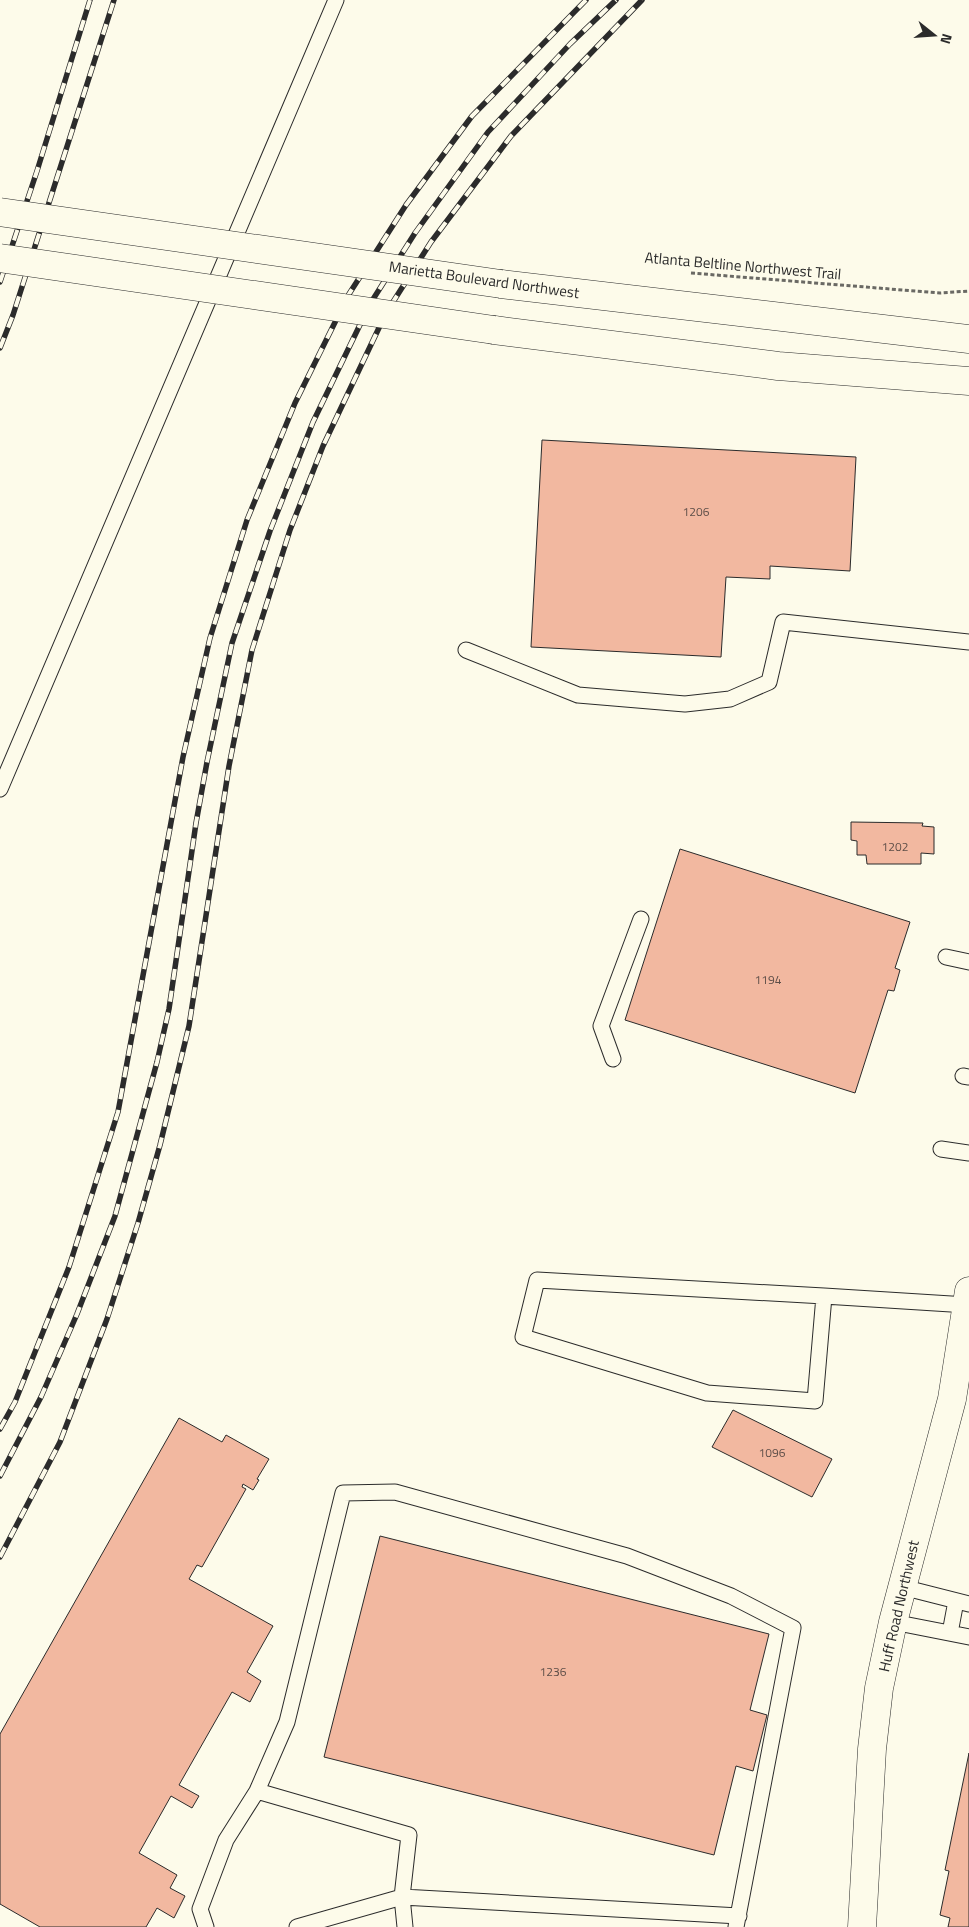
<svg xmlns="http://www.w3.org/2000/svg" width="969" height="1927" viewBox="0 0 969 1927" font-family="'Titillium Web',sans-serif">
  <rect width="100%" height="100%" fill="#fdfbea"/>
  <path fill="#f2b8a0" stroke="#2b2b2b" d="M542 440 856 457 850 571 770 566V579L726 577 721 657 531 647Z
    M851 822 923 823 922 826 934 827V854L921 853V864H867L866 855H857V841L851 840Z
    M680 849 910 922 895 968 900 970 894 991 888 990 855 1093 625 1020Z
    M733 1410 832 1459 812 1497 712 1447Z
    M179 1418 222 1442 226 1435 269 1459 257 1479 259 1480 253 1490 243 1484 242 1487 246 1489 202 1567 197 1565 189 1579 273 1626 247 1672 261 1681 250 1702 232 1692 179 1785 199 1796 192 1808 171 1796 139 1853 177 1875 170 1888 185 1896 174 1918 157 1908 146 1927H40L0 1904V1734Z
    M380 1536 769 1634 750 1710 767 1715 753 1771 736 1766 714 1855 324 1757Z
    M969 1753V1927H948L950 1918 940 1915 949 1871 945 1870Z"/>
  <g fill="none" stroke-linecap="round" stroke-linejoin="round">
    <defs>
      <path id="lane" d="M466 650 578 695 685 704 730 699 769 682 783 622 969 642
        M0 789 336 0
        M946 957 969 962
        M613 1059 601 1026 641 919
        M963 1076 969 1077
        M941 1149 969 1153
        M537 1280 824 1296 815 1401 707 1393 523 1337Z
        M824 1296 967 1305
        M902 1587 969 1604
        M893 1622 969 1637
        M950 1633 956 1601
        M257 1791 409 1835 402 1897 297 1927
        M206 1927 200 1909 226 1840 257 1791 287 1722 343 1493 395 1492 627 1556 731 1596 793 1628 736 1927
        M405 1927 402 1897 739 1916"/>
      <path id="street" d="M862 1927 872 1749 879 1688 893 1622 952 1399 969 1291"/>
      <path id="secondary" d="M501 284 969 339
        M494 330 778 366 969 381"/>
    </defs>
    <use href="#lane" stroke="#2b2b2b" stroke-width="17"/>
    <use href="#street" stroke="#2b2b2b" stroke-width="29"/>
    <use href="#secondary" stroke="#2b2b2b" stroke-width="29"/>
    <path stroke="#6a6964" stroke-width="3" stroke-dasharray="4 2.5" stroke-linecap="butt" d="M691 273 940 293 969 291"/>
    <use href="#lane" stroke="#fdfbea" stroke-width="15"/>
    <use href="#street" stroke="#fdfbea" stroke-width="28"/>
    <use href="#secondary" stroke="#fdfbea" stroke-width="28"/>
    <defs>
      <path id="rail" d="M0 282 37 171 90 0
        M0 348 13 315 114 0
        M0 1429 15 1402 69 1267 118 1112 183 757 210 638 247 520 295 403 349 294 406 205 472 116 586 0
        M0 1476 41 1397 77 1314 115 1216 157 1062 169 1009 196 823 207 762 232 643 270 531 313 422 370 304 415 233 488 132 570 44 616 0
        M0 1557 60 1442 107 1319 138 1223 160 1145 189 1026 229 766 252 650 290 530 323 446 386 313 431 242 511 136 642 0"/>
    </defs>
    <use href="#rail" stroke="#2b2b2b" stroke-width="5.5"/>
    <use href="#rail" stroke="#fdfbea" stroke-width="4" stroke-dasharray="11" stroke-linecap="butt"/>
    <defs>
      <path id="secondary-bridge" d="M0 212 501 284
        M0 258 494 330"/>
    </defs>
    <use href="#secondary-bridge" stroke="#2b2b2b" stroke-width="29" stroke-linecap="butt"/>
    <use href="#secondary-bridge" stroke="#fdfbea" stroke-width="28"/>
  </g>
  <g text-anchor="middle" stroke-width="4" stroke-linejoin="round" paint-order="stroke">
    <g font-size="12" fill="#5d4e48">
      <text x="696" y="516">1206</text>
      <text x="895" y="851">1202</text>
      <text x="768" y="984">1194</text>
      <text x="772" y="1457">1096</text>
      <text x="553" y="1676">1236</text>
    </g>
    <g font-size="15" fill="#2b2b2b" stroke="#fdfbea">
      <text transform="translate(743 266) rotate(5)" y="5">Atlanta Beltline Northwest Trail</text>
      <text transform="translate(484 280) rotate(8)" y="5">Marietta Boulevard Northwest</text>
      <text transform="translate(899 1606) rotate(-77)" y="5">Huff Road Northwest</text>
    </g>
  </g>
  <g transform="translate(934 35) rotate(107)" stroke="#fdfbea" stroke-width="4" paint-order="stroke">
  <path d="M0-4L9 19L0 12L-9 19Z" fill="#2b2b2b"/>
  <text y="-8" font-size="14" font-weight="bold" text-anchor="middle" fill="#2b2b2b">N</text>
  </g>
</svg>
